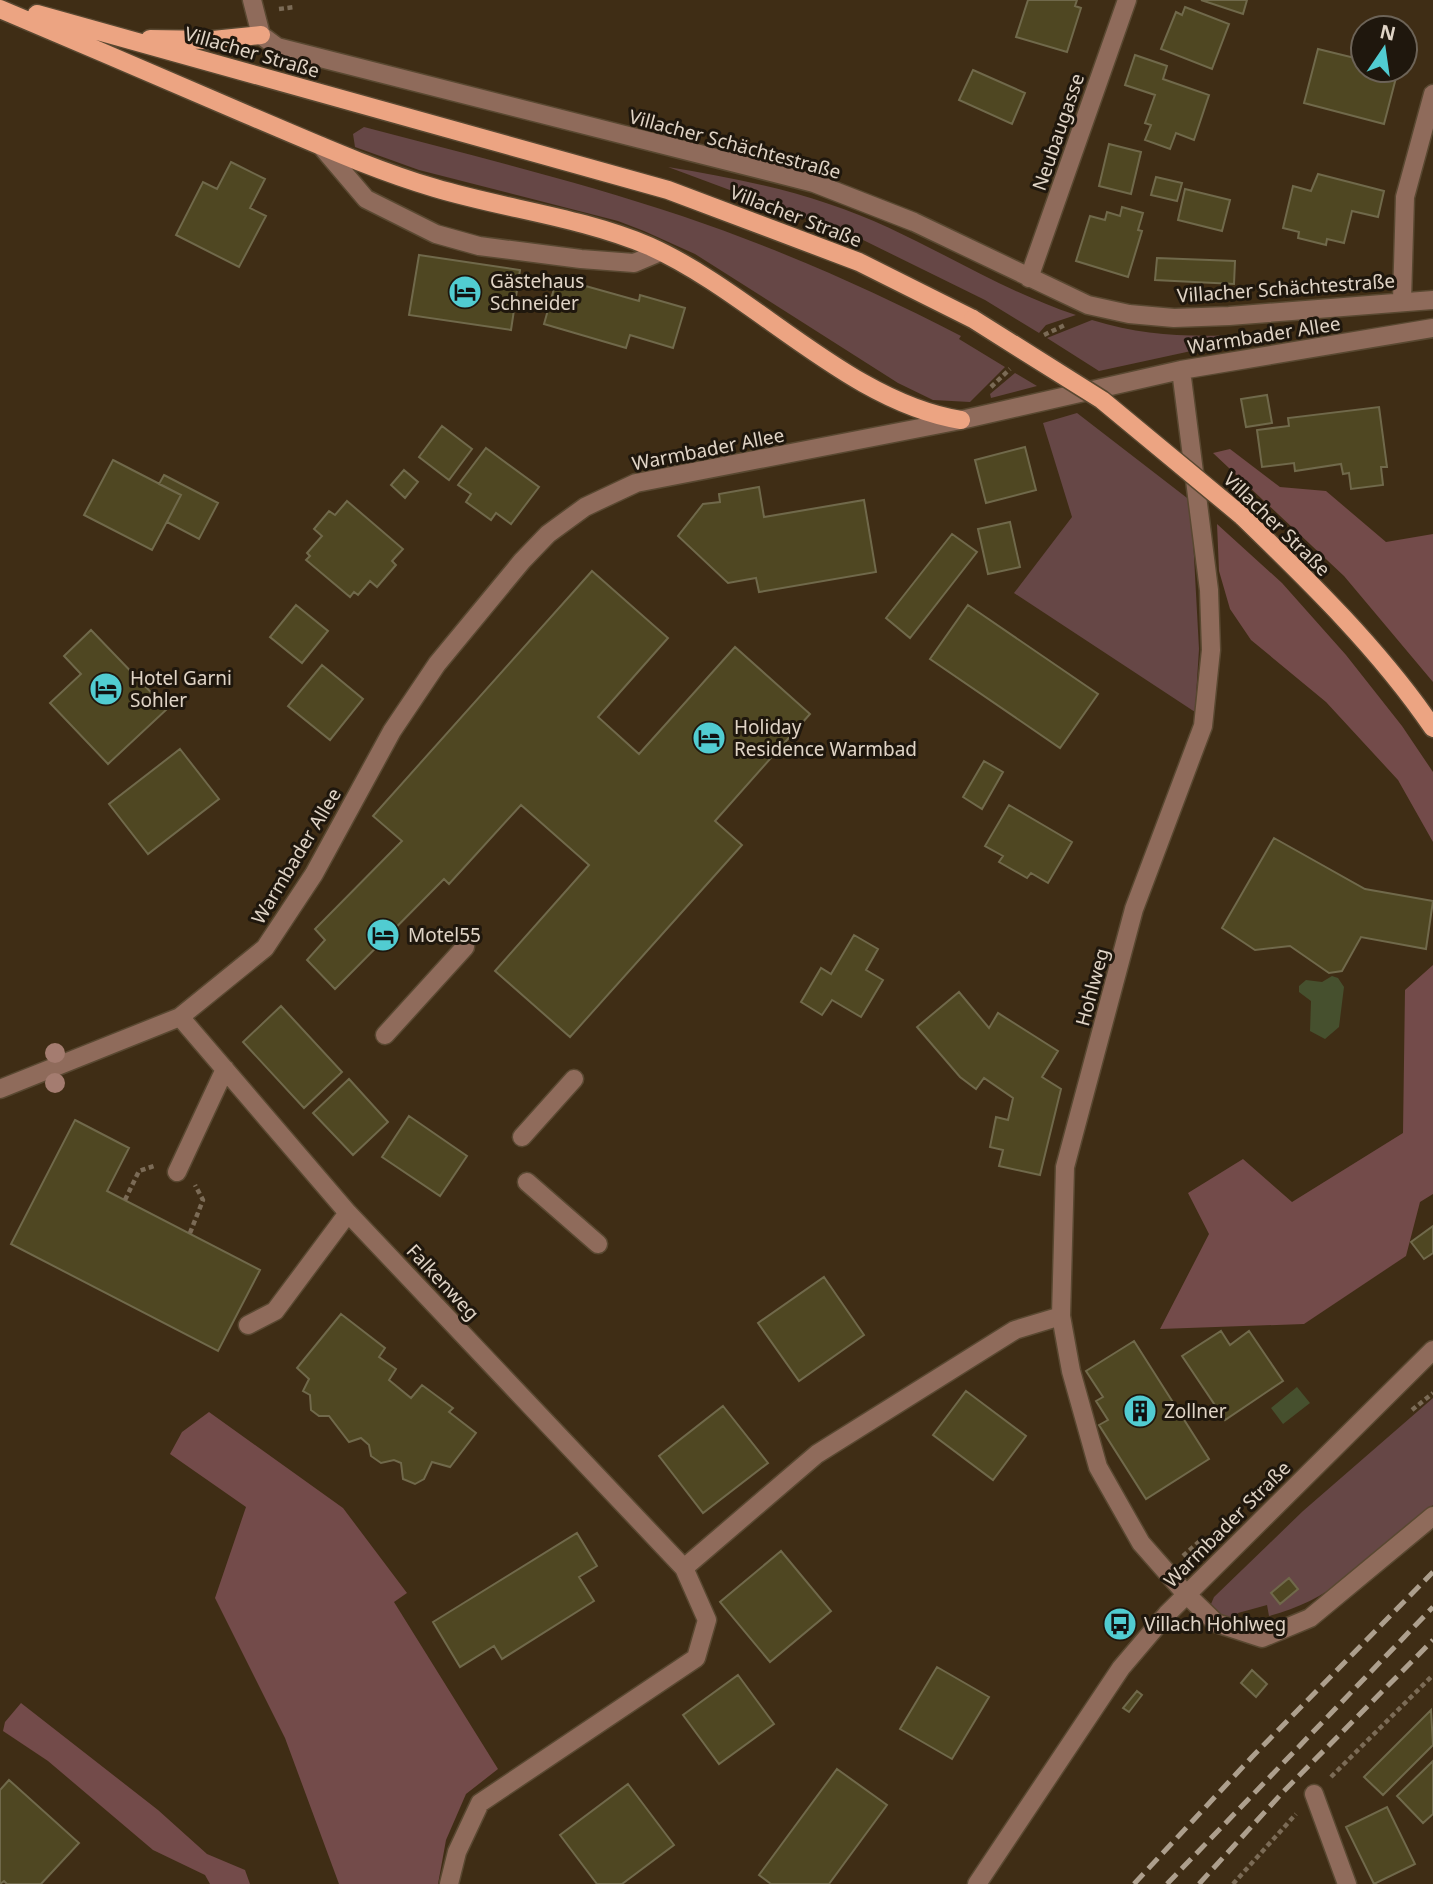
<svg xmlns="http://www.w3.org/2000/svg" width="1433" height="1884" viewBox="0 0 1433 1884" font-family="'Noto Sans',sans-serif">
  <rect width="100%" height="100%" fill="#3f2d15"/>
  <path fill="#664746" d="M364 127C470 155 578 181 682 216 779 249 870 289 961 336L959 339 1005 367 970 402 933 400 898 383 695 254 644 231 618 221 419 170 355 147 353 134Z
    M668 167C722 176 776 186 829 204 915 232 990 287 1076 315L1046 325 1039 333 985 300 859 238Z
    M1092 320C1145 336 1186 337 1241 335L1242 340 1099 371 1047 338Z
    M1015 373 1037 386 991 398 990 394Z
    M1077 413 1191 501 1199 649 1195 712 1014 593 1072 517 1043 423Z
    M1433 1398V1505C1383 1548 1335 1600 1269 1616L1267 1605 1238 1613 1239 1621 1224 1617 1211 1604 1214 1597 1303 1511Z"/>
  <path fill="#734b4a" d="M1230 449 1280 487 1326 491 1386 542 1433 534V682L1344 576 1213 453Z
    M1217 524 1282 583 1346 655 1402 726 1433 772V842L1398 780 1326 702 1251 640 1230 609 1219 571Z
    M1433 965V1194L1420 1202 1406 1256 1304 1324 1160 1329 1209 1234 1188 1193 1243 1159 1292 1202 1403 1133 1405 990Z
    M209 1412 343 1508 407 1593 394 1602 498 1769 466 1794 446 1840 438 1884H339L285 1738 215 1598 246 1507 170 1454 182 1432Z
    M21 1703 158 1810 207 1854 245 1870 250 1884H210L205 1875 153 1850 48 1761 3 1731 5 1722Z"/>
  <path fill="#46502e" d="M1332 976 1338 978 1344 987 1339 1027 1325 1039 1310 1031 1311 1001 1299 992V986L1306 980 1322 982Z
    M1297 1387 1310 1403 1283 1424 1271 1408Z"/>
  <path fill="#4f4722" stroke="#70694b" stroke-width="2" d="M1028 0H1077L1075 6 1081 8 1067 52 1016 37Z
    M1201 0H1247L1243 14Z
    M1185 7 1229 24 1212 69 1161 49 1176 12 1182 15Z
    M1318 49 1363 60V70H1398L1384 124 1304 103Z
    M1135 55 1167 66 1163 79 1209 95 1194 140 1176 133 1170 149 1145 140 1151 125 1145 123 1155 95 1125 85Z
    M973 70 1025 93 1012 124 959 100Z
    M1109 144 1141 152 1131 194 1099 186Z
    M231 162 265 179 250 208 266 216 239 267 176 235 203 182 217 189Z
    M1318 174 1384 191 1378 217 1352 211 1344 243 1327 239 1326 245 1298 238 1299 232 1283 228 1293 186 1311 191Z
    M1156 177 1182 183 1177 201 1151 195Z
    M1185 189 1230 200 1222 231 1178 220Z
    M1122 207 1143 213 1138 230 1142 231 1128 277 1076 261 1090 216 1105 220 1107 212 1120 216Z
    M419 255 520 270 511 330 409 315Z
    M1157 258 1235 261 1234 284 1155 280Z
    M557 278 639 301 640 295 685 308 673 348 630 335 626 348 544 324Z
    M1267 395 1272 423 1246 427 1241 399Z
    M1379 407 1387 467H1381L1383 485 1351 489 1349 473 1343 474 1341 464 1295 471 1294 463 1262 467 1257 430 1289 426 1288 418Z
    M442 426 472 449 449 480 419 457Z
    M1025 447 1036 490 986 503 975 460Z
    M486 448 539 487 511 524 496 513 491 520 466 502 471 494 458 485Z
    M113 460 181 495 152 550 84 515Z
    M404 470 418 482 405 498 391 485Z
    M164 475 218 503 199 539 167 522 181 495 159 484Z
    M759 487 764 517 864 500 876 572 759 592 756 578 728 583 678 536 703 504 720 502 719 494Z
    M347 501 403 549 392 561 396 565 377 587 370 581 358 595 354 592 350 597 306 560 310 556 307 553 322 536 314 529 329 511 335 515Z
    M1010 522 1020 567 988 574 978 529Z
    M952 534 977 552 910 638 886 618Z
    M592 571 668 638 598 717 639 754 735 647 810 714 715 821 742 845 570 1037 495 971 589 865 521 805 449 884 444 879 335 989 307 960 325 940 315 929 402 841 373 816Z
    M296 605 328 631 302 663 270 637Z
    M968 605 1098 694 1060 748 930 659Z
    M91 630 167 709 108 764 50 703 81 674 64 656Z
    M322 665 363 699 330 740 288 706Z
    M180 749 219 799 148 854 109 804Z
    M984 761 1003 772 982 809 963 797Z
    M1009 805 1072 842 1048 883 1031 873 1027 878 999 862 1003 856 985 846Z
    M1274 838 1365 889 1433 901 1426 949 1361 937 1342 971 1329 973 1290 946 1255 950 1222 928Z
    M854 935 878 949 866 970 883 980 861 1017 832 1000 822 1015 801 1002 821 968 831 974Z
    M959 992 989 1028 998 1013 1058 1051 1042 1077 1061 1089 1040 1175 999 1166 1003 1150 990 1147 996 1117 1008 1120 1013 1098 984 1078 976 1089 960 1077 917 1027Z
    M281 1006 342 1072 304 1108 243 1042Z
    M349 1079 388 1122 353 1155 313 1113Z
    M409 1116 467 1156 440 1196 382 1157Z
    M75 1120 129 1148 107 1191 260 1270 218 1351 11 1244Z
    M1433 1226V1253L1424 1259 1411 1242Z
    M824 1277 864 1335 799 1381 758 1323Z
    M341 1314 385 1348 379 1357 396 1369 389 1380 411 1398 422 1385 453 1408 449 1412 476 1433 450 1467 432 1462 424 1479 415 1484 403 1479 401 1463 394 1460 381 1463 371 1456 369 1445 361 1438 349 1442 329 1416H319L311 1410 310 1395 303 1391 309 1379 297 1368Z
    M1221 1331 1230 1345 1249 1331 1283 1381 1225 1420 1182 1356Z
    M1134 1341 1209 1459 1146 1499 1099 1425 1108 1420 1096 1401 1103 1397 1086 1371Z
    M966 1391 1026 1436 993 1480 933 1435Z
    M723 1406 768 1463 703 1513 659 1456Z
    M577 1533 597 1566 579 1577 594 1601 502 1659 494 1646 460 1667 433 1622Z
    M781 1551 831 1611 770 1662 720 1602Z
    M1289 1578 1298 1589 1280 1604 1271 1593Z
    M937 1667 989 1697 952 1759 900 1729Z
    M1252 1670 1267 1684 1256 1697 1241 1683Z
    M738 1675 774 1724 719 1764 683 1715Z
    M1137 1691 1142 1695 1129 1712 1123 1708Z
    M1431 1710 1433 1745 1383 1795 1364 1777Z
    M1433 1761V1814L1423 1823 1397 1796Z
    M837 1769 887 1805 829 1884H771L759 1875Z
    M9 1780 79 1843 41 1884H7L4 1881 0 1884V1790Z
    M628 1784 674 1845 622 1884H597L560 1835Z
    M1387 1807 1415 1864 1374 1884 1346 1827Z"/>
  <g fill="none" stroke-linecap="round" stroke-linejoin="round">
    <defs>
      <path id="minor" d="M252 0 261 35 277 47 814 183 914 222 1088 305 1129 314 1174 318 1229 316 1433 300
        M321 146 366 199 436 234 479 246 581 259 634 263 660 252
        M1029 278 1127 0
        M1402 300 1405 197 1433 94
        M1181 370 1209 590 1211 650 1203 726 1134 909 1065 1167 1061 1316 1071 1371 1098 1467 1141 1543 1185 1593 1216 1623 1262 1638 1310 1618 1433 1516
        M180 1017 348 1213 684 1568 707 1620 696 1658 480 1803 457 1852 449 1884
        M385 1035 465 947
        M0 1089 180 1017 265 948 314 874 392 731 437 664 522 561 548 534 585 507 636 483 961 420 1181 370 1433 328
        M522 1137 574 1079
        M177 1172 225 1069
        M527 1182 598 1244
        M248 1325 275 1311 348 1213
        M684 1568 817 1454 1015 1330 1061 1316
        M1314 1794 1347 1884
        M977 1884 1121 1668 1167 1614 1433 1350"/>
      <path id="major" d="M0 9C83 44 165 79 248 115 310 141 371 169 435 188 505 209 581 217 649 246 754 293 848 402 961 420
        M37 14 668 190 859 262 973 319
        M150 39 213 40 261 35
        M1242 516C1310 582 1380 650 1433 728"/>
    </defs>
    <use href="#minor" stroke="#594831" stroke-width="21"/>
    <use href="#major" stroke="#594831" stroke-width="21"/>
    <path stroke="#7b6b56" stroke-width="4.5" stroke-dasharray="5 3.5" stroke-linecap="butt" d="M279 9 295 7
      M1044 335 1067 324
      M991 387 1010 369
      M125 1200 139 1171 154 1166
      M190 1233 203 1200 195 1185
      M1412 1410 1433 1393
      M1183 1556 1202 1539
      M1331 1777 1433 1675
      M1233 1884 1296 1814"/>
    <use href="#minor" stroke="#8f6b5b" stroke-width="18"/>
    <use href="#major" stroke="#eca482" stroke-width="18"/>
    <path stroke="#ad9f8d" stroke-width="5" stroke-dasharray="14 7" stroke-linecap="butt" d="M1134 1884 1252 1757 1433 1572
      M1167 1884 1433 1607
      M1199 1884 1283 1792 1433 1640"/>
    <defs>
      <path id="major-bridge" d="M973 319 1102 400 1242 516"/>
    </defs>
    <use href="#major-bridge" stroke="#594831" stroke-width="21" stroke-linecap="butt"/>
    <use href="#major-bridge" stroke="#eca482" stroke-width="18"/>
  </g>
  <g fill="#a47c70">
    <circle cx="55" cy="1053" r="10"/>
    <circle cx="55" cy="1083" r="10"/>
  </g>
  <defs>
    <symbol id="hotel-disc" viewBox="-11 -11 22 22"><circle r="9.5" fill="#51ccd1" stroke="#1f170d"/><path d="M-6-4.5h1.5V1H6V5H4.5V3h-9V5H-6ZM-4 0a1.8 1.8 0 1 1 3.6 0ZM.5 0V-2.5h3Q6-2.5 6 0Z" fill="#111"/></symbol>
    <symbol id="building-disc" viewBox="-11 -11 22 22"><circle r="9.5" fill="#51ccd1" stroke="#1f170d"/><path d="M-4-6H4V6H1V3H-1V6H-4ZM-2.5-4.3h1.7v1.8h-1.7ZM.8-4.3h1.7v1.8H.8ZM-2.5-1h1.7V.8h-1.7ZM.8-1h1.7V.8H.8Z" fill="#111"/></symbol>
    <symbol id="bus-disc" viewBox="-11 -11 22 22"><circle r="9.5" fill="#51ccd1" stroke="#1f170d"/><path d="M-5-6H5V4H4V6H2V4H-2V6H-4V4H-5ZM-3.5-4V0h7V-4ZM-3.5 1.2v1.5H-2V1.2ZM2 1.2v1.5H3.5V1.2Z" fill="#111"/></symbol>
  </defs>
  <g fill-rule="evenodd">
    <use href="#hotel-disc" x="446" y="273" width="38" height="38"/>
    <use href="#hotel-disc" x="87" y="670" width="38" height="38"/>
    <use href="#hotel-disc" x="690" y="719" width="38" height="38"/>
    <use href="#hotel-disc" x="364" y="916" width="38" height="38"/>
    <use href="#building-disc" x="1121" y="1392" width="38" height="38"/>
    <use href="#bus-disc" x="1101" y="1605" width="38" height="38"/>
  </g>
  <g text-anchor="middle" stroke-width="6" stroke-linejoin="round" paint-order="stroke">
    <g font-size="19" fill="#e0d4c6" stroke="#1f170d">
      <text transform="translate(252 52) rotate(16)" y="7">Villacher Straße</text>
      <text transform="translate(1058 132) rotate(-71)" y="7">Neubaugasse</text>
      <text transform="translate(735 144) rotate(15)" y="7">Villacher Schächtestraße</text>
      <text transform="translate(796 216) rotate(21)" y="7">Villacher Straße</text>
      <text transform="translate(1286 288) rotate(-4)" y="7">Villacher Schächtestraße</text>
      <text transform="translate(1264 335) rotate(-9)" y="7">Warmbader Allee</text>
      <text transform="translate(708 449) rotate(-11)" y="7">Warmbader Allee</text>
      <text transform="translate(1277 524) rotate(44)" y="7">Villacher Straße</text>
      <text transform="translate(296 856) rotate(-59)" y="7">Warmbader Allee</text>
      <text transform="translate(1092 987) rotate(-75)" y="7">Hohlweg</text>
      <text transform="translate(443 1282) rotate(47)" y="7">Falkenweg</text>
      <text transform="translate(1227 1524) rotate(-45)" y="7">Warmbader Straße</text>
    </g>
    <g font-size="19" fill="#e0d4c6" stroke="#1f170d" text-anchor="start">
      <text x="490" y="288">Gästehaus<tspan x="490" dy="22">Schneider</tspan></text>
      <text x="130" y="685">Hotel Garni<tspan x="130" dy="22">Sohler</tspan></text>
      <text x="734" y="734">Holiday<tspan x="734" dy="22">Residence Warmbad</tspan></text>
      <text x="408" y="942">Motel55</text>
      <text x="1164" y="1418">Zollner</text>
      <text x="1144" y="1631">Villach Hohlweg</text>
    </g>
  </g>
  <g transform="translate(1384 49) rotate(13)"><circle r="33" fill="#1f170d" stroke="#6c6357" stroke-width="2"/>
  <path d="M0-5L12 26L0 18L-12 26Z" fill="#51ccd1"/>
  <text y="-10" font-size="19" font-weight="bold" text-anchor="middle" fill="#e0d4c6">N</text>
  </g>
</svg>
